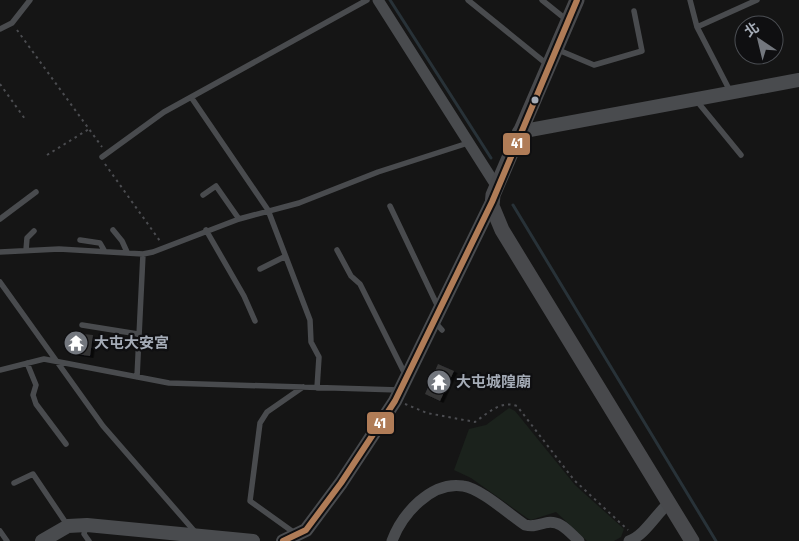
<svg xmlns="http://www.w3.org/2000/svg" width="799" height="541" viewBox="0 0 799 541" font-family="'Fira Sans Condensed','Noto Sans TC',sans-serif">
  <defs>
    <filter id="shadow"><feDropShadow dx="3.5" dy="2" stdDeviation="0" flood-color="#0009"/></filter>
  </defs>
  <rect width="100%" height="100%" fill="#151515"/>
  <path fill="#1b221c" d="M509 408 515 411 575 485 624 529 621 537 614 541H587L556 512 531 520 527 518 471 478 454 470 469 429 486 425Z"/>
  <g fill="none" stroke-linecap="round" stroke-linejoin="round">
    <path stroke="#283238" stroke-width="3" d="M390 0 491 158
      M513 205 716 541"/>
  </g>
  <path fill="#343436" filter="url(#shadow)" d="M73 333 93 335 90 356 69 353Z
    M438 364 454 371 440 401 425 394Z"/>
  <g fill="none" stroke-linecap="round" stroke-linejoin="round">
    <path stroke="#4b4c50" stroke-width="2" stroke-dasharray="2.5 4" stroke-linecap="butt" d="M17 30 102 147
      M0 84 25 119
      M47 155 89 129
      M105 164 160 241
      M405 404 427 413 475 422C488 413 501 400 517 406L574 480 628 530"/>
    <path stroke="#494b4e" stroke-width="5.5" d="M468 0 548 65
      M542 0 568 21
      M690 0 697 27 730 91
      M697 27 757 0
      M0 29 12 23 30 0
      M556 49 594 65 642 51 634 11
      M191 97 268 210 310 320 311 342 319 357 317 388
      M696 100 741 155
      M102 157 164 112 367 0
      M203 195 216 186 239 219
      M390 206 439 309
      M0 219 36 192
      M113 230 122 241 127 252
      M206 230 244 296 255 321
      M80 240 100 243 104 250
      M26 250 27 238 34 231
      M337 250 351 276 360 284 406 376
      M0 252 59 249 143 254 153 252 239 219 299 203 378 172 468 143
      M260 269 284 257
      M0 282 103 426 196 533
      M434 321 442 330
      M82 325 138 334
      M27 363 36 385 33 395 36 404 66 444
      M0 370 44 359 169 383 399 390
      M137 377 143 254
      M14 483 33 474 68 526
      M86 525 84 534 89 541
      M0 531 7 541
      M296 534 250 501 260 423 267 412 303 387"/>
    <path stroke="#494b4e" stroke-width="11" d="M378 0 497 187
      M392 541C402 514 431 481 463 486 480 488 510 515 525 525 533 527 537 525 545 523 560 519 569 532 579 541
      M629 541C645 535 656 514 669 503"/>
    <path stroke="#494b4e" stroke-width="14" d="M519 132 799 80
      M42 541 68 526 87 525 253 541
      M283 541 306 530 341 483 395 401 492 202"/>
    <path stroke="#48494c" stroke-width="15" d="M577 0 493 195 492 206 502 230 692 541"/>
    <defs>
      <path id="bus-1" d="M283 541 306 530 341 483 395 401 492 202 577 0"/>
    </defs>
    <use href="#bus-1" stroke="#0f0f11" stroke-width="10"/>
    <use href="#bus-1" stroke="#b07c57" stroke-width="6"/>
  </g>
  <defs>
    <symbol id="temple-disc" viewBox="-11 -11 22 22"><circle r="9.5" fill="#73777e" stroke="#0f0f11"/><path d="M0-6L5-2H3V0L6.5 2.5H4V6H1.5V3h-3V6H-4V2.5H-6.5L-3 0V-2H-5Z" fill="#fff"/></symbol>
  </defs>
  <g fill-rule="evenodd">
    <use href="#temple-disc" x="62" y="329" width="28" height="28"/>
    <use href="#temple-disc" x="425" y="368" width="28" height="28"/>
  </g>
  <circle fill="#a5acb7" stroke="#0f0f11" stroke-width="2" cx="535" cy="100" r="4.5"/>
  <g text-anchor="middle" stroke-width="4.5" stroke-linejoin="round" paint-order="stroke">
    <g font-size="15" font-weight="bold" fill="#a5acb7" stroke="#0f0f11" text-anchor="start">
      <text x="94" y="348">大屯大安宮</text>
      <text x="456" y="387">大屯城隍廟</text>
    </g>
  </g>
  <g stroke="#0f0f11" stroke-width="2">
    <rect x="502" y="132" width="29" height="24" rx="5" fill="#b07c57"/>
    <rect x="366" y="411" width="29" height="24" rx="5" fill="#b07c57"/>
  </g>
  <g font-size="14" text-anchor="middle" font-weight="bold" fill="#fff">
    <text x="517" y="148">41</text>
    <text x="380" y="428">41</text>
  </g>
  <g transform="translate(759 40) rotate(325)"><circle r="24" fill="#0f0f11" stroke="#4b4e53"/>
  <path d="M0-4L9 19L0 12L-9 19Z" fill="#73777e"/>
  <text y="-8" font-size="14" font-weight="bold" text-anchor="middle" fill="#a5acb7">北</text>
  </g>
</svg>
